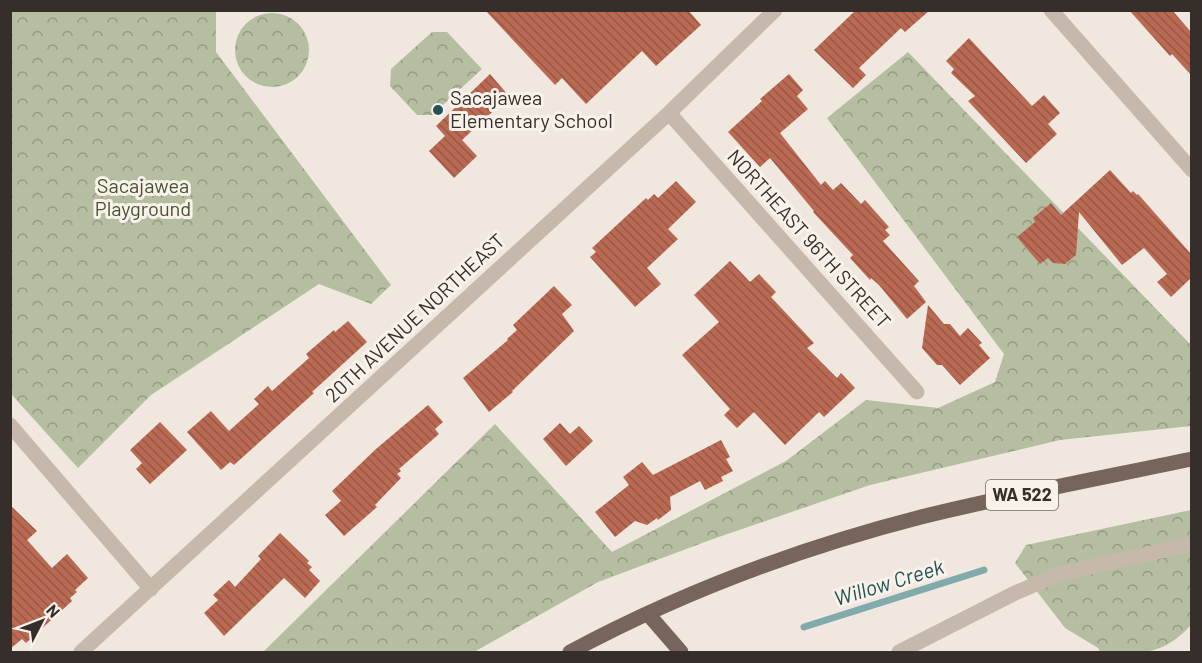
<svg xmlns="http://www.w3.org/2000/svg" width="1202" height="663" viewBox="0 0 1202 663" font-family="Barlow,sans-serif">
  <defs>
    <pattern id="forest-crowns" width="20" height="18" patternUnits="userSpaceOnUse" patternTransform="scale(1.5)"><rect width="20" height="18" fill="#b5bea0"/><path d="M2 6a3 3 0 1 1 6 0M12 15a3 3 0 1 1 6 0" fill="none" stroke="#949b83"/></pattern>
    <pattern id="building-back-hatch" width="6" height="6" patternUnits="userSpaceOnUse" patternTransform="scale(1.5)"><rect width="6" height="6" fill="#ba6a53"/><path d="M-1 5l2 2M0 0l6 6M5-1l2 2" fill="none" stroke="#985845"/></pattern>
  </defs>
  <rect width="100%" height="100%" fill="#f0e8df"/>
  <path fill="url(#forest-crowns)" d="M10 11H216V52L391 285 371 304 319 284 151 395 78 468 11 394Z
    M235 50a37 37 0 1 1 74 0a37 37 0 1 1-74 0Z
    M432 32H447L482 69 432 115H417L390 86 391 69Z
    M908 52 1191 345V426L1060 440 870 485 713 539 598 582 474 652H263L495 424 612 552 786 461 866 400 938 408 995 382 1004 354 827 118Z
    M1191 510V625C1160 658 1142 652 1100 652L1098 648 1065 628 1015 563 1026 545Z"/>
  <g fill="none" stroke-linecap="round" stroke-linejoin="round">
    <path stroke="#81aaab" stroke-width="7" d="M804 627 984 570"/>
  </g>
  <path fill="url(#building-back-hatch)" d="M485 10H688L701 25 656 66 642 51 586 104 562 78 555 85Z
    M856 10H930L905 32 901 28 859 68 866 75 853 88 814 50Z
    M1129 10H1172L1191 32V75L1172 54 1170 56Z
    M969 38 1032 106 1044 95 1060 113 1048 124 1057 134 1026 163 968 101 975 96 951 73 954 69 946 61Z
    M490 74 508 95 503 99 504 101 462 140 477 156 454 178 429 151 445 136 436 126Z
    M789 74 803 90 797 96 808 109 780 133 821 185 825 181 833 190 841 183 861 204 865 200 889 227 885 230 890 235 883 241 919 281 914 286 926 302 907 319 879 285 871 278 870 280 850 258 853 255 813 212 814 211 770 158 760 167 728 132 762 101 760 99Z
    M1110 170 1131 193 1133 191 1137 195 1138 194 1191 254V278L1171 297 1157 282 1167 274 1144 248 1122 265 1079 212 1076 255 1065 264 1053 263 1048 258 1040 264 1017 237 1035 222 1033 218 1051 203 1061 215Z
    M676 181 696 202 668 229 678 239 647 268 661 284 635 307 590 257 596 252 592 248 646 198 648 200 654 194 658 198Z
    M730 261 750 282 759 274 776 292 771 297 814 343 807 348 837 378 841 373 855 388 824 417 819 412 785 445 754 412 737 428 724 415 730 409 682 355 719 322 694 295Z
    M554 286 572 305 562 314 574 331 512 391 513 392 489 412 463 378 508 340 507 339 517 330 513 325Z
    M928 305 944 324H950L960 336 968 328 982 343 979 345 990 358 960 385 942 365H937L922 348Z
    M348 321 367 342 312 392 314 393 234 465 230 462 221 470 187 432 211 411 229 431 259 404 254 399 268 386 272 391 309 358 306 354 334 330 335 332Z
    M428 405 443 422 435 429 439 434 399 469 401 471 397 474 401 478 375 505 377 507 344 536 325 515 341 501 332 491 376 449Z
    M160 422 187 450 150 484 136 469 142 463 130 450Z
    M560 423 570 434 579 426 593 441 566 466 543 439Z
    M721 440 730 457 726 459 733 471 721 477 723 481 705 490 700 481 670 497 671 510 658 520 657 518 647 525 635 521 615 537 595 512 629 485 623 477 642 462 653 475Z
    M10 505 37 531 27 540 52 568 67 554 88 578 75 590 77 592 70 598 72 601 26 643 22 639 10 649Z
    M280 533 309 561 307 563 312 567 309 570 320 581 305 598 284 578 224 636 204 613 218 600 213 595 229 580 235 587 261 559 258 556Z"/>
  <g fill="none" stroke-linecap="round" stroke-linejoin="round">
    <path stroke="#c7b8ac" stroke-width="15" d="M1051 10 1192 170
      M669 113 917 392
      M10 425 151 589
      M81 652 669 113 775 10
      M899 652 1015 593 1059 574 1192 544"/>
    <path stroke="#77655d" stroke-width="15" d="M648 614 681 652
      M570 652C680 593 800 548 921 517 1010 495 1101 478 1192 459"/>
  </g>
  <circle fill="#235254" stroke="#f8f2eb" stroke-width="2" cx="438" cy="110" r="6"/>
  <g text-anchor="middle" stroke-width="6" stroke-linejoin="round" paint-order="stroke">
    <rect fill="#f8f2eb" stroke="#706964" stroke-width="1.5" x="986" y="480" width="72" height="30" rx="4.5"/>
    <g font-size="18" font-weight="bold" fill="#362e2a">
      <text x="1022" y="501">WA 522</text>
    </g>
    <g font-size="20" fill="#362e2a" stroke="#f8f2eb" text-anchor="start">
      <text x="450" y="105">Sacajawea<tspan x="450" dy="23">Elementary School</tspan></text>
    </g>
    <g font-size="20" fill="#475230" stroke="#f8f2eb">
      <text x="143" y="193">Sacajawea<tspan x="143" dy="23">Playground</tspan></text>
    </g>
    <g font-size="20" fill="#362e2a" stroke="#f8f2eb">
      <text transform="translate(809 239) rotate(48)" y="7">NORTHEAST 96TH STREET</text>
      <text transform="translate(415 318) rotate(-43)" y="7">20TH AVENUE NORTHEAST</text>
    </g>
    <g font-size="21" font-style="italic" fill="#235254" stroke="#f8f2eb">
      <text transform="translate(889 583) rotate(-17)" y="7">Willow Creek</text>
    </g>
  </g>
  <rect width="1202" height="663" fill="none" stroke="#362e2a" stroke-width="24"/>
  <g transform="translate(42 621) rotate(48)" stroke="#f8f2eb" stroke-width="4.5" paint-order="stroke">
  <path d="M0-4.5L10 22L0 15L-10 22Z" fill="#362e2a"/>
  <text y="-9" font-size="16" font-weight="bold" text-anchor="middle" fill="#362e2a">N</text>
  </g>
</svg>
